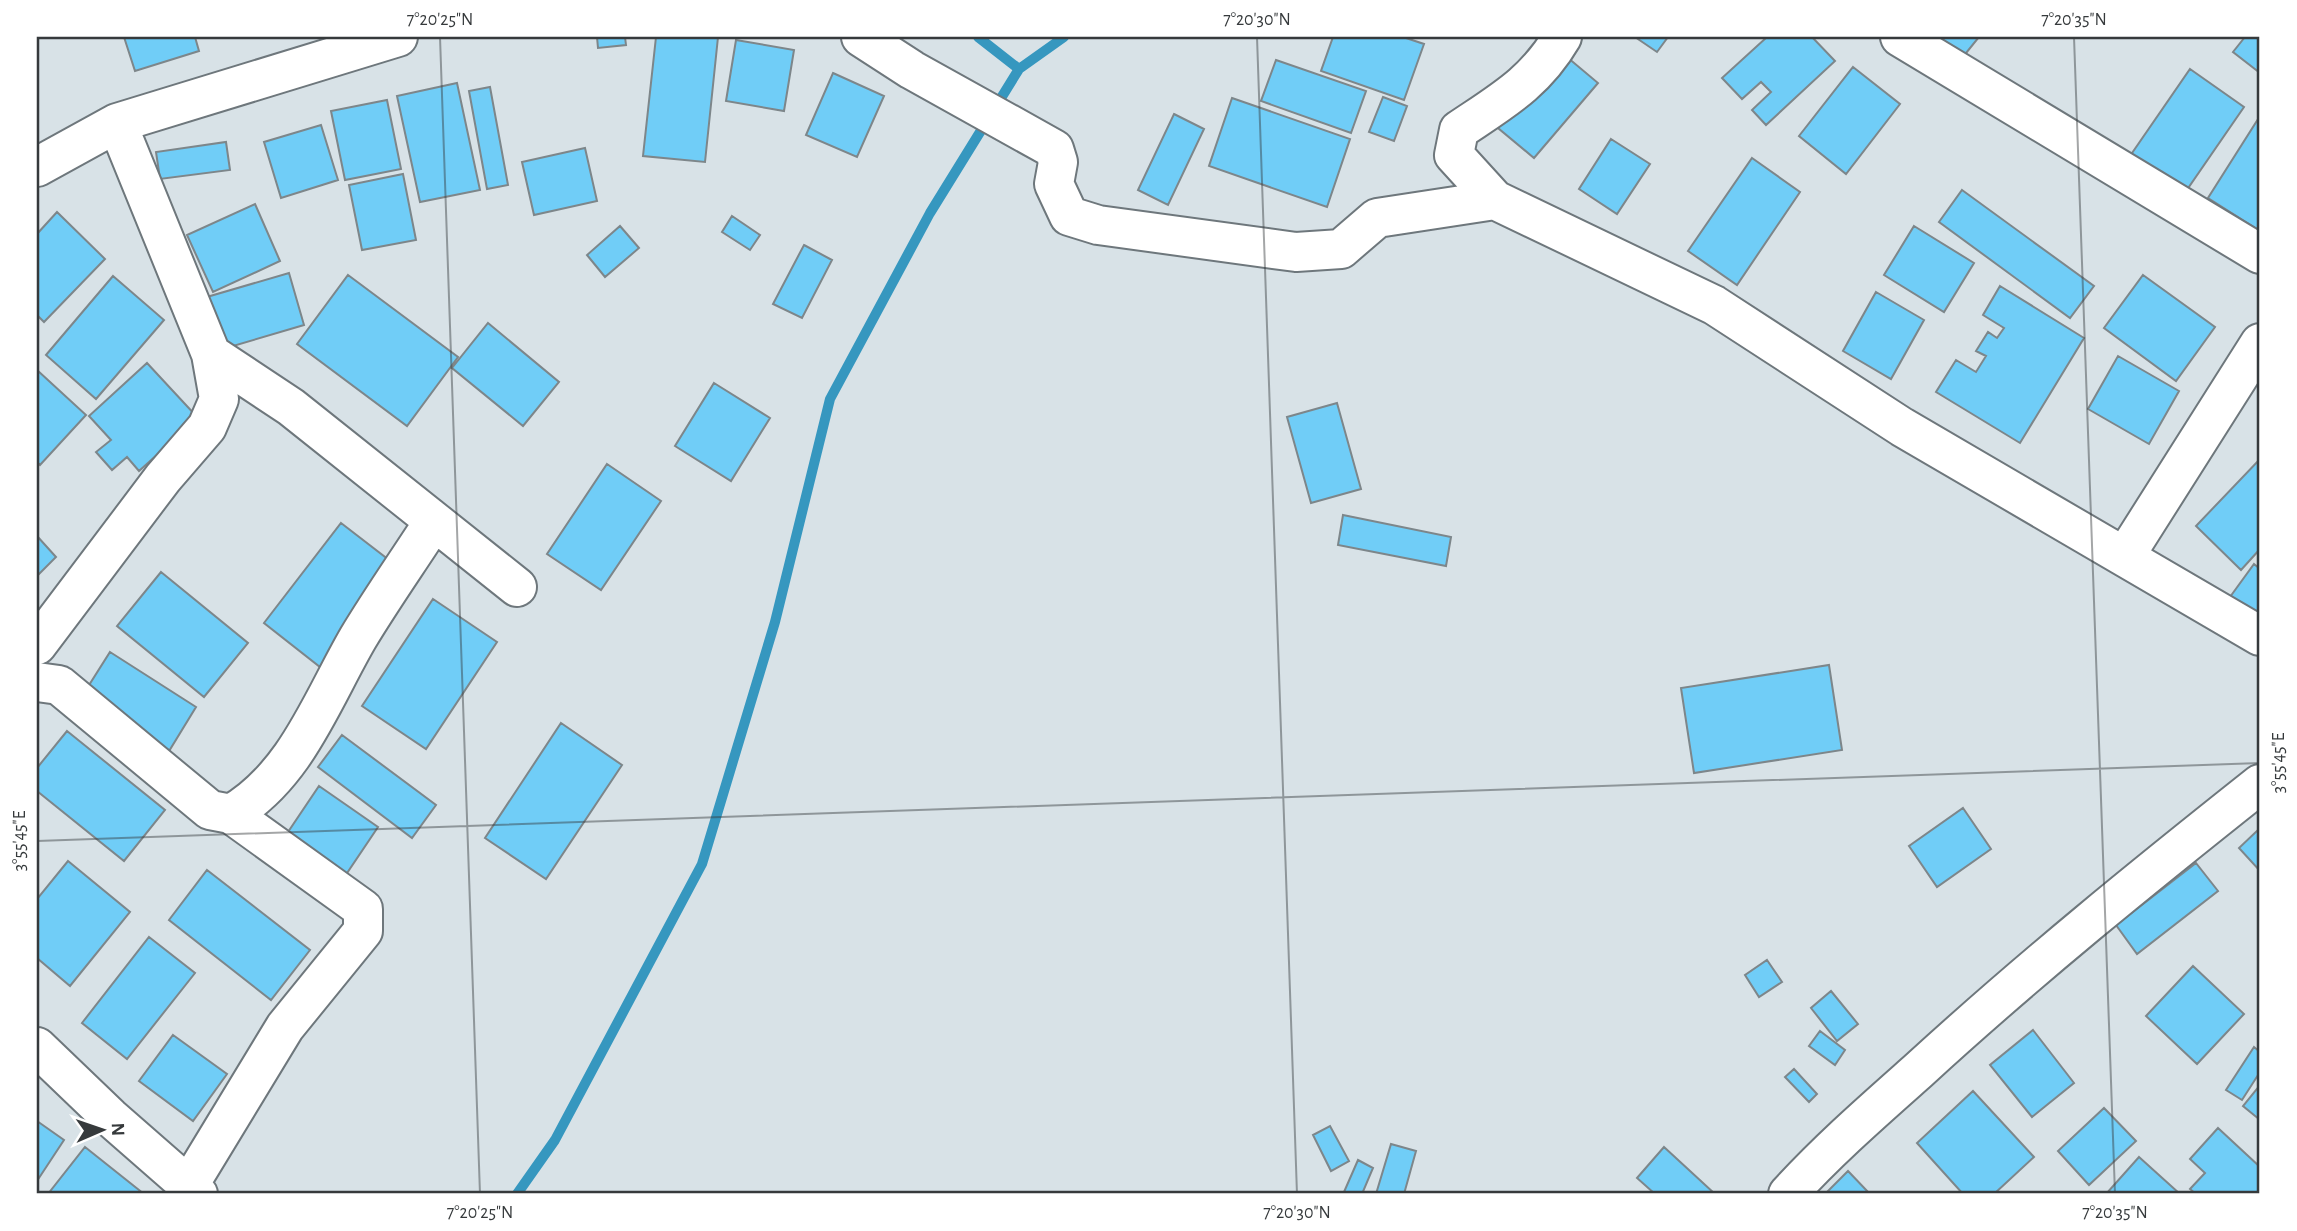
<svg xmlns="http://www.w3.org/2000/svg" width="2297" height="1231" viewBox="0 0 2297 1231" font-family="'Alegreya Sans',sans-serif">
  <rect width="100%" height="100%" fill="#d8e2e7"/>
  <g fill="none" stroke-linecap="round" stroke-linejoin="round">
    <path stroke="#3697bf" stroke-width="10" d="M978 37 1019 69
      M517 1194 555 1140 702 864 775 622 830 399 930 213 1019 69 1064 37"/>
  </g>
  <path fill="#70cdf7" stroke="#7d868a" stroke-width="2" d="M124 37H195L199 51 135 71Z
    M597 37H625L626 45 598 48Z
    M656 37H718L705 162 643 156Z
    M1333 37H1403L1424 44 1404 100 1321 71Z
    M1635 37H1668L1657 52Z
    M1767 37H1812L1835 61 1766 125 1752 110 1771 92 1761 82 1742 99 1722 78Z
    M1916 37H1979L1954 68Z
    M2245 37H2260V73L2233 52Z
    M736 40 794 50 784 111 726 101Z
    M1561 52 1598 83 1534 158 1498 128Z
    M1276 60 1366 91 1351 133 1261 101Z
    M1853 67 1900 104 1846 174 1799 136Z
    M2190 69 2244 107 2184 194 2130 156Z
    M833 73 884 96 857 157 806 135Z
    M457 83 480 190 420 202 397 96Z
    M490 87 508 185 487 189 469 91Z
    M1383 97 1407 106 1394 141 1369 132Z
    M1232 98 1350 139 1327 207 1209 166Z
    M387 100 401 169 345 180 331 111Z
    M1174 114 1204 129 1168 205 1138 190Z
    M2260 116V231L2208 198Z
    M321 125 338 180 281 198 264 142Z
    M1611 139 1650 164 1617 214 1579 189Z
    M226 142 230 170 160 179 156 152Z
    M585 148 597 201 534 215 522 162Z
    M1752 158 1800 192 1737 285 1688 251Z
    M403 174 416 240 362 250 349 185Z
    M1962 190 2094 286 2070 318 1939 222Z
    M255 204 280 261 213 292 187 235Z
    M57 212 105 259 44 322 37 315V234Z
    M732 216 760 235 750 250 722 232Z
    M620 226 639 248 605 277 587 255Z
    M1914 226 1974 263 1944 312 1884 275Z
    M804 245 832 260 802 318 773 304Z
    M289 273 304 325 216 351 200 299Z
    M348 275 458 357 407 426 297 344Z
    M2143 275 2215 327 2176 381 2104 328Z
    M113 276 164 320 96 399 46 355Z
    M2000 286 2084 338 2020 443 1936 392 1956 360 1976 372 1986 356 1976 351 1988 332 1997 338 2004 328 1983 315Z
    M1876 292 1924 320 1891 379 1843 351Z
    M488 323 559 382 523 426 452 368Z
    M2118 356 2179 391 2149 444 2088 409Z
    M147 363 198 418 139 471 127 457 112 470 96 452 111 440 89 416Z
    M37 370 86 415 40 465 37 462Z
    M714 383 770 418 731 481 675 446Z
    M1337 403 1361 489 1311 503 1287 417Z
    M2260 459V549L2241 570 2196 526Z
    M607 464 661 501 601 590 547 554Z
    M1343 515 1451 537 1446 566 1338 545Z
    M341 523 398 567 320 667 264 623Z
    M37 536 56 557 37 576Z
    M2254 564 2260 569V620L2230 597Z
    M161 572 248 643 204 697 117 626Z
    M433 599 497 642 426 749 362 706Z
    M110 652 196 707 166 756 79 701Z
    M1829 665 1842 750 1694 773 1681 688Z
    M561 723 622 765 546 879 485 838Z
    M67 731 165 810 124 861 37 791V768Z
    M342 735 436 805 412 838 318 767Z
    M319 786 378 827 343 879 284 838Z
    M1963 808 1991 849 1937 887 1909 846Z
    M2260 828V871L2239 848Z
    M68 861 130 912 70 986 37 958V899Z
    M2196 863 2218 891 2137 954 2116 925Z
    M207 870 310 950 271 1000 169 920Z
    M149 937 195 973 127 1059 82 1023Z
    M1767 960 1782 982 1759 997 1745 975Z
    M2193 966 2244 1014 2197 1064 2146 1016Z
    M1831 991 1858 1024 1837 1041 1811 1008Z
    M2033 1030 2074 1083 2032 1117 1990 1065Z
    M1820 1031 1845 1050 1835 1065 1809 1046Z
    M173 1035 227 1074 193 1121 139 1081Z
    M2254 1047 2260 1052V1072L2242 1100 2226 1090Z
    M1794 1069 1817 1094 1809 1102 1785 1077Z
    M2260 1085V1120L2243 1106Z
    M1973 1091 2034 1157 1994 1194H1963L1917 1143Z
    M2104 1108 2136 1141 2089 1185 2058 1151Z
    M37 1121 64 1140 37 1181Z
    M1330 1126 1349 1161 1331 1171 1313 1135Z
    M2218 1128 2260 1167V1194H2196L2190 1189 2205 1173 2190 1159Z
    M1391 1144 1416 1151 1404 1194H1376Z
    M85 1147 144 1194H48Z
    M1664 1147 1715 1194H1655L1637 1178Z
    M2139 1157 2180 1194H2106Z
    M1358 1160 1373 1168 1362 1194H1349L1344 1192Z
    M1848 1171 1870 1194H1825Z"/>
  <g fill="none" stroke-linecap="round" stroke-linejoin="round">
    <defs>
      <path id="street" d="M861 37 912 70 1054 149 1058 162 1054 184 1069 216 1098 225 1296 252 1341 249 1377 218 1495 200
        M1562 37C1535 83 1502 101 1459 130L1454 155 1495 200 1714 305 1902 427 2260 636
        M1900 37 2260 254
        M117 123 211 354 291 407 517 587
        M37 167 117 123 398 37
        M2125 556 2260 343
        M37 645 163 478 207 427 219 399 211 354
        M37 682 59 685 210 810 231 814 363 909V931L285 1027 189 1185
        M231 814C296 776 322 700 358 638 382 598 409 560 434 521
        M37 1047 110 1117 198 1194
        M1788 1194C1828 1150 1874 1110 1919 1070 2028 970 2144 876 2260 784"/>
    </defs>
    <use href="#street" stroke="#6e777c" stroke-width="42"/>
    <use href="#street" stroke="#fff" stroke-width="38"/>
  </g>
  <path fill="none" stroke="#363a3c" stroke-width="2" stroke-opacity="0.45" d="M440 37 480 1194M1257 37 1297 1194M2074 37 2115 1194M37 841 2260 763"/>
  <rect width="2297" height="1231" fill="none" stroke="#ffffff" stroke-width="77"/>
  <g transform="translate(102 1130) rotate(88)" stroke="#ffffff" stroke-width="5" paint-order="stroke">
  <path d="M0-5L12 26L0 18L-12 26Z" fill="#363a3c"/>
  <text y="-10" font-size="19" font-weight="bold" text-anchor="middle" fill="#363a3c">N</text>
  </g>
  <rect x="38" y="38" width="2220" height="1154" fill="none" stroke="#363a3c" stroke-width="2.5"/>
  <g font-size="18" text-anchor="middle" fill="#363a3c">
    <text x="440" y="25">7°20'25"N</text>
    <text x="1257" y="25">7°20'30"N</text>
    <text x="2074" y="25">7°20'35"N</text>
    <text transform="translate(2278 763) rotate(-90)" y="6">3°55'45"E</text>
    <text transform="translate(19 841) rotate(-90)" y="6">3°55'45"E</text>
    <text x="480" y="1218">7°20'25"N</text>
    <text x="1297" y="1218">7°20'30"N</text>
    <text x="2115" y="1218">7°20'35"N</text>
  </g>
</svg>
